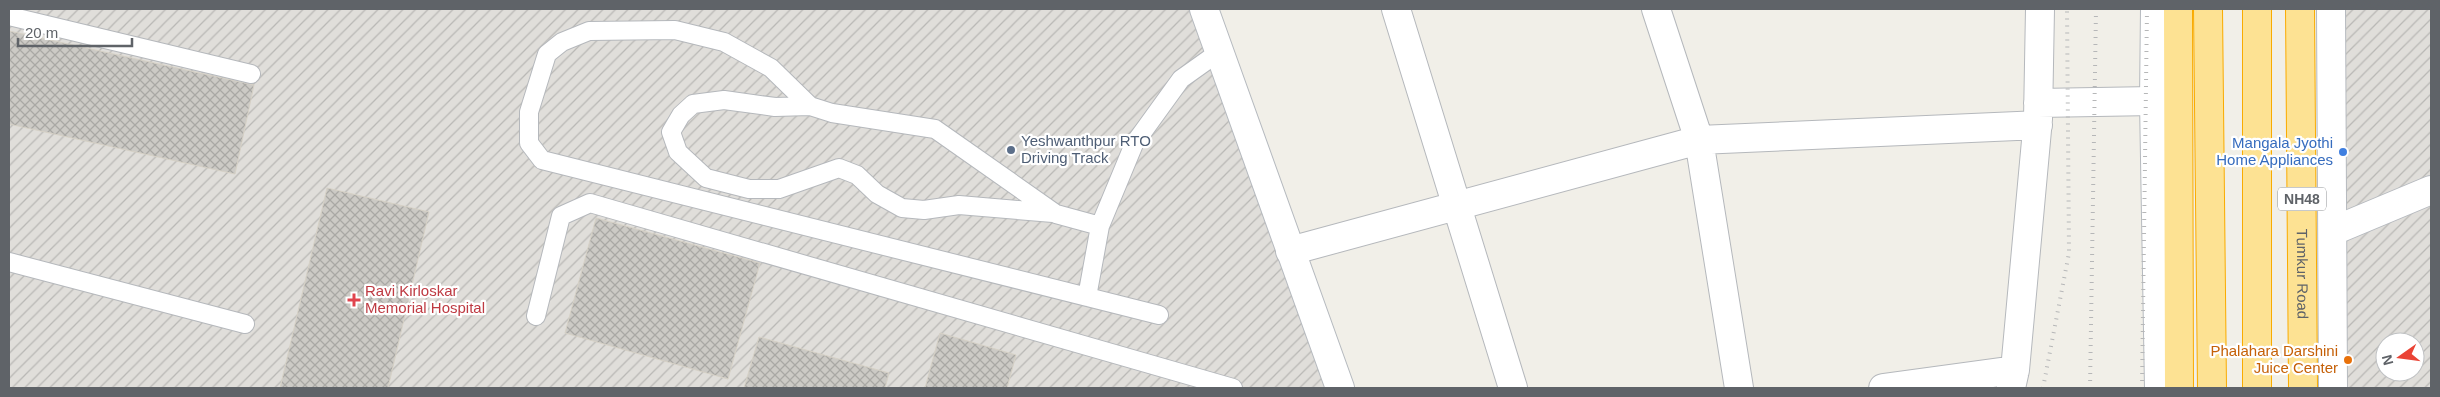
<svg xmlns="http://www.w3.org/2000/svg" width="2440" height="397" viewBox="0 0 2440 397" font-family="Helvetica,sans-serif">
  <defs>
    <pattern id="industrial-furrows" width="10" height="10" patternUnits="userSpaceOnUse" patternTransform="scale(1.25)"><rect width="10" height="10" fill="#e0deda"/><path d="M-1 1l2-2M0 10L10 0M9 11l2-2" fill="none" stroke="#b9b8b5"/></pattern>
    <pattern id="building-cross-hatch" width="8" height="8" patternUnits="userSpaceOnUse" patternTransform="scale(1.25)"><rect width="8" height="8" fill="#cccac5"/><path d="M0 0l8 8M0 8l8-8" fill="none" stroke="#a9a8a4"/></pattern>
  </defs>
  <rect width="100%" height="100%" fill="#f1efe8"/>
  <path fill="url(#industrial-furrows)" fill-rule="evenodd" d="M9 9H1218L1332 388H9Z
    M2337 9H2431V388H2348ZM2385 342H2415V372H2385Z"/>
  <path fill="url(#building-cross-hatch)" stroke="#d6d1c6" d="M9 31 254 85 235 174 9 124Z
    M327 188 429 212 388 388H280Z
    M596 218 760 263 728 379 565 333Z
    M940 333 1016 355 1007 388H925Z
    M759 337 889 373 885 388H744Z"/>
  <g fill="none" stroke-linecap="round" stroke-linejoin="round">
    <defs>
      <path id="lane" d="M9 16 251 74
        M810 106 775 107 724 100 693 104 681 115 671 132 678 152 706 178 749 189H779L839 168 857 175 877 194 902 208 924 210 959 205 1053 213
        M1100 226 1056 214 935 129 832 113 810 106 771 68 724 42 675 30 589 31 562 42 547 54 529 112V143L542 160 1159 315
        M9 262 245 324
        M1087 297 1100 226 1134 144 1181 79 1219 52
        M536 316 561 216 590 203 1233 388"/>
      <path id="street" d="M1396 9 1513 388
        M1656 9 1699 140 1739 388
        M2038 103 2154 101
        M1290 251 1699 140 2038 125
        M1883 388 2015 370
        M2011 388 2015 370 2038 119 2040 9"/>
      <path id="secondary" d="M1204 9 1340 388
        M2155 9 2154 101 2159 388
        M2331 9 2333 388
        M2333 231 2431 190"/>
      <g id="highway">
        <path d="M2178 9 2179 388"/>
        <path d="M2208 9 2212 388"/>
        <path id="s1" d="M2300 9 2303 388"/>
        <path d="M2257 388V9"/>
      </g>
    </defs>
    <use href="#lane" stroke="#b5b8bc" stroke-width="20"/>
    <use href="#street" stroke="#b5b8bc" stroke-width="30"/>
    <use href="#secondary" stroke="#b6babf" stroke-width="30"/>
    <use href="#highway" stroke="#f9ab00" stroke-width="30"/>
    <use href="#lane" stroke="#fff" stroke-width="18"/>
    <use href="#street" stroke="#fff" stroke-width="28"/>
    <use href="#secondary" stroke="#fff" stroke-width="28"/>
    <use href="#highway" stroke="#fde293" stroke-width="28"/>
    <path stroke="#b6b7b8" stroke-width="4" stroke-dasharray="1 6" stroke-linecap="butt" d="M2043 388 2069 253 2067 9
      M2090 388 2096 9
      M2142 388 2147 9"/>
  </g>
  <circle fill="#5c6f8a" stroke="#fff" stroke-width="2" cx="1011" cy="150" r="5"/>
  <circle fill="#3f7fe0" stroke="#fff" stroke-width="2" cx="2343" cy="152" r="5"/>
  <path fill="#e0444e" stroke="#fff" stroke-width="2" d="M351.5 292.5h5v5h5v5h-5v5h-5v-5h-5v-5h5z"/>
  <circle fill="#e8710a" stroke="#fff" stroke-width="2" cx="2348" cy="360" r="5"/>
  <g text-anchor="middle" stroke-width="4.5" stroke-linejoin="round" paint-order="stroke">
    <rect fill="#fff" stroke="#8f9295" stroke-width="1" x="2278" y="187.5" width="48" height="23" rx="4"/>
    <g font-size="14" font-weight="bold" fill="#5f6368">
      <text x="2302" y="204">NH48</text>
    </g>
    <g font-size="15" fill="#4e5e75" stroke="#fff" text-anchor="start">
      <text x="1021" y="146">Yeshwanthpur RTO<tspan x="1021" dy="17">Driving Track</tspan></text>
    </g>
    <g font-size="15" fill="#366cbe" stroke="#fff" text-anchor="end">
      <text x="2333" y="148">Mangala Jyothi<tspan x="2333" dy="17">Home Appliances</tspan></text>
    </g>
    <g font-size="15" fill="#5f6368" stroke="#fff">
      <text dy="5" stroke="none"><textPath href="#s1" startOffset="265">Tumkur Road</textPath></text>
    </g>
    <g font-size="15" fill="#be3a42" stroke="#fff" text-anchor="start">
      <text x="365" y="296">Ravi Kirloskar<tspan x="365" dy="17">Memorial Hospital</tspan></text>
    </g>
    <g font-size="15" fill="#c56008" stroke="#fff" text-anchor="end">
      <text x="2338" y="356">Phalahara Darshini<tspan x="2338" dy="17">Juice Center</tspan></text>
    </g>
  </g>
  <rect width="2440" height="397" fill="none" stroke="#5f6368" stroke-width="20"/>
  <g transform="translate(2400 357) rotate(256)"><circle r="24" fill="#ffffff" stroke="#bfc1c3"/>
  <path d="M0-4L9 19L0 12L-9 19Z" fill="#ea4335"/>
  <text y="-8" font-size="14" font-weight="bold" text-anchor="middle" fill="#5f6368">N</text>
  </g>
  <path d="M18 38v8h114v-8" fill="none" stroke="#5f6368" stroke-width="2.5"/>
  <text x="25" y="38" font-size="15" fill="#5f6368" stroke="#ffffff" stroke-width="4" paint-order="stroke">20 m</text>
</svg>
